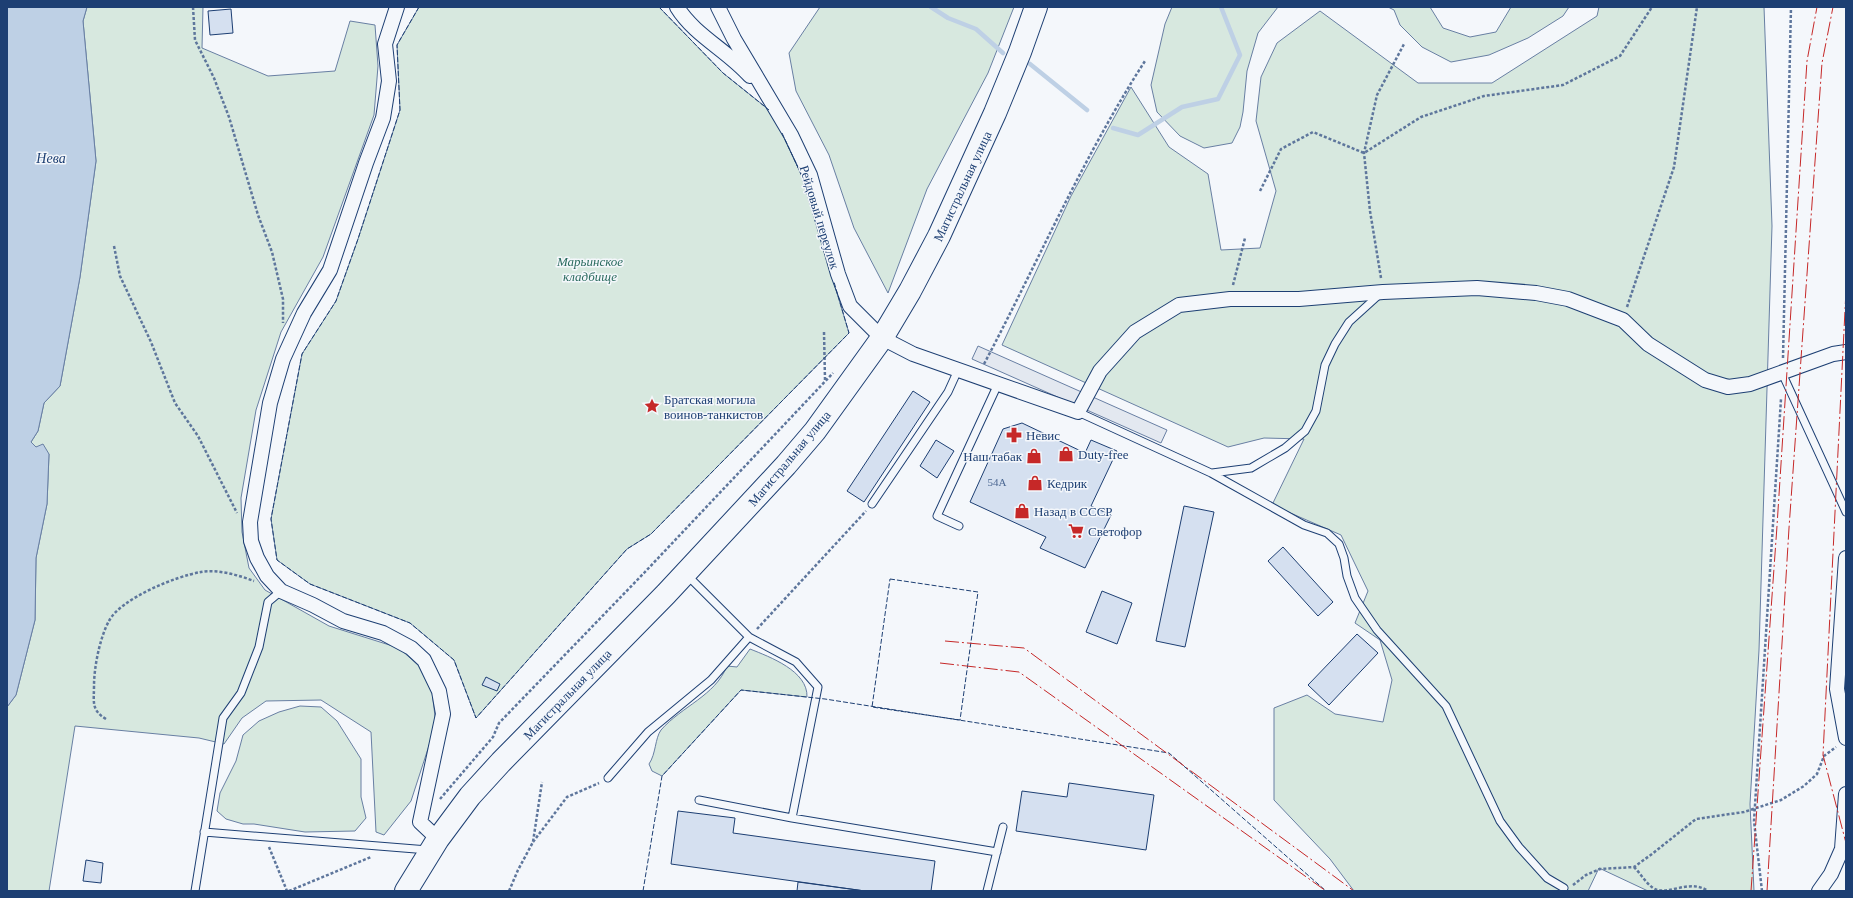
<svg xmlns="http://www.w3.org/2000/svg" width="1853" height="898" viewBox="0 0 1853 898" font-family="'Times New Roman',serif">
  <rect width="100%" height="100%" fill="#f4f7fb"/>
  <path fill="#d7e8df" stroke="#687fa3" d="M87 7H203L202 48 268 76 335 71 350 21 375 25 378 66 374 115 323 257 281 332 256 410 241 498 242 532 249 568 265 590 329 626 399 648 430 676 436 724 411 801 384 835 376 832 371 732 321 700 266 701 242 718 224 744 199 738 75 726 49 891H7V707L16 695 35 620 36 558 47 504 49 454 36 447 31 442 38 431 44 403 60 386 80 277 96 161 83 21Z
    M419 7H659L723 73 773 113 801 174 849 333 651 534 627 549 476 718 454 660 410 623 310 584 277 560 271 519 302 354 336 301 358 239 400 110 397 45Z
    M820 7H1014L988 73 927 189 888 293 854 228 829 155 796 91 789 53Z
    M1172 7H1278L1258 33 1247 71 1243 112 1240 127 1232 143 1204 148 1180 136 1157 112 1151 85 1165 24Z
    M1388 7H1430L1443 28 1470 37 1496 32 1511 7H1569L1563 16 1528 38 1489 55 1451 62 1422 47 1400 25 1394 10Z
    M1599 7H1764L1772 226 1759 650 1750 804 1754 891H1648L1599 868 1588 891H1354L1330 859 1274 800V708L1307 695 1335 714 1383 722 1392 680 1380 640 1355 623 1368 591 1341 535 1272 505 1304 439 1264 438 1228 447 1002 345 1071 196 1131 87 1169 147 1208 174 1221 250 1260 248 1276 191 1256 121 1261 77 1277 43 1320 11 1418 83H1492L1597 16Z
    M750 649C770 657 808 671 807 697L741 690 662 776 652 771 649 764C656 754 655 738 661 730 682 706 715 696 727 666L737 667Z
    M300 706 321 707 337 721 361 759V797L366 818 355 831 305 832 254 824H243L226 819 217 811 220 793 236 761 243 735 259 721 279 712Z"/>
  <path fill="#e3e8f0" stroke="#687fa3" d="M978 346 1167 430 1161 443 972 359Z"/>
  <path fill="#bed0e5" stroke="#687fa3" d="M7 7H87L83 21 96 161 80 277 60 386 44 403 38 431 31 442 36 447 43 444 49 454 47 504 36 558 35 620 16 695 7 707Z"/>
  <g fill="none" stroke-linecap="round" stroke-linejoin="round">
    <path stroke="#bed0e5" stroke-width="4.5" d="M931 7 948 18 976 29 1003 53
      M1030 64 1087 110
      M1113 128 1138 135 1182 107 1218 99 1240 55 1221 7"/>
  </g>
  <path fill="#d5e0f0" stroke="#1d3f73" d="M231 9 233 33 210 35 208 11Z
    M913 391 930 402 864 502 847 491Z
    M1022 423 1085 453 1091 440 1117 451 1091 506 1111 515 1085 568 1040 548 1046 537 970 502 1003 429Z
    M936 440 954 451 937 478 920 466Z
    M1184 506 1214 512 1185 647 1156 641Z
    M1283 547 1333 602 1318 616 1268 561Z
    M1102 591 1132 603 1117 644 1086 632Z
    M1357 634 1378 653 1329 705 1308 685Z
    M486 677 500 684 497 691 482 685Z
    M1069 783 1154 795 1146 850 1016 831 1022 791 1067 797Z
    M678 811 735 818 733 833 935 861 931 891H865L671 864Z
    M86 860 103 863 101 883 83 881Z
    M798 882 865 891H797Z"/>
  <g fill="none" stroke-linecap="round" stroke-linejoin="round">
    <defs>
      <path id="service" d="M1782 373 1846 512
        M1078 412 1211 473 1304 525 1327 533 1339 544 1344 558 1347 576 1355 598 1377 630 1446 706 1500 821 1519 847 1547 878 1564 888
        M1212 473 1251 468 1285 448 1305 431 1316 411 1325 365 1335 344 1349 322 1381 293
        M872 504 948 392 958 370
        M959 526 937 516 998 384
        M687 575 749 637 796 662 818 687 792 818
        M608 778 648 732 711 680 749 637
        M699 800 792 818 997 852
        M204 832 428 850
        M195 891 223 718 241 693 259 647 268 602 281 591
        M987 891 1003 827"/>
      <path id="minor" d="M397 7 385 44 389 81 383 118 366 163 330 270 304 313 283 359 270 403 250 522 251 541 257 558 267 576 281 591 313 605 343 621 383 633 411 648 424 660 439 691 443 714 420 822 438 839
        M677 7C694 35 728 51 750 76
        M718 7 734 39 791 135 810 175 838 274 850 306 882 338 913 354 1078 412 1100 371 1135 332 1179 305 1230 299H1299L1383 292 1477 288 1536 293 1568 299 1623 320 1648 344 1705 380 1728 387 1750 384 1833 354 1846 352
        M1846 558 1837 689 1846 738
        M1819 891 1831 874 1842 849 1846 794"/>
      <path id="primary" d="M406 891 438 839 470 796 501 762 666 594 786 465 815 431 882 338 910 291 939 236 995 113 1020 52 1036 7"/>
    </defs>
    <use href="#service" stroke="#1d3f73" stroke-width="9"/>
    <use href="#minor" stroke="#1d3f73" stroke-width="16"/>
    <use href="#primary" stroke="#1d3f73" stroke-width="24"/>
    <path stroke="#5e769c" stroke-width="2.5" stroke-dasharray="3 2" stroke-linecap="butt" d="M193 7 195 40 214 78 229 117 258 215 272 252 283 299V323
      M1260 191 1281 149 1313 132 1364 153 1421 117 1484 96 1563 85 1620 56 1652 7
      M114 246 120 276 151 342 175 403 198 436 237 513
      M1381 278 1370 211 1364 153 1377 95 1404 44
      M1233 285 1245 238
      M1627 307 1674 167 1697 7
      M824 332 825 380
      M1783 358 1791 7
      M984 364C1038 262 1083 157 1145 61
      M757 629 866 511
      M106 719C91 710 94 702 94 686 94 667 100 637 109 621 120 599 176 576 201 572 218 569 238 575 254 581
      M440 799 493 737 499 723 644 573 833 373
      M533 842 567 797 599 783
      M269 847 287 891
      M1634 867C1640 873 1646 883 1653 888 1667 897 1689 878 1708 891
      M1573 885 1586 875 1600 869 1634 867 1652 854 1696 819 1744 812 1781 800 1804 786 1817 774 1824 756 1836 747
      M289 891 371 857
      M509 891 518 870 533 842 542 782
      M1762 891 1754 821 1781 399"/>
    <use href="#service" stroke="#f4f7fb" stroke-width="7"/>
    <use href="#minor" stroke="#f4f7fb" stroke-width="14"/>
    <use href="#primary" stroke="#f4f7fb" stroke-width="22"/>
    <path stroke="#1d3f73" stroke-width="1" stroke-dasharray="5 2" stroke-linecap="butt" d="M419 7 397 45 400 110 358 239 336 301 302 354 271 519 277 560 310 584 410 623 454 660 476 718 627 549 651 534 849 333 834 282
      M659 7 723 73 769 110
      M782 133 801 174 825 253
      M890 579 978 592 960 720 872 707Z
      M643 891 662 776 741 690 825 699 1169 753 1326 891"/>
    <path stroke="#c62828" stroke-width="1" stroke-dasharray="14 3 2 3" stroke-linecap="butt" d="M1846 290 1823 755 1846 843
      M945 641 1024 648 1354 891
      M940 663 1019 672 1326 891
      M1751 891 1777 526 1807 61 1817 7
      M1767 891 1789 528 1822 63 1833 7"/>
  </g>
  <defs>
    <symbol id="sight-bare" viewBox="-9 -9 18 18"><path d="M0-6L1.8-2.2L6-1.7L2.9 1.2L3.7 5.4L0 3.3L-3.7 5.4L-2.9 1.2L-6-1.7L-1.8-2.2Z" fill="#c62828" stroke="#f4f7fb" stroke-width="2.5" paint-order="stroke"/></symbol>
    <symbol id="pharmacy-bare" viewBox="-9 -9 18 18"><path d="M-2-6h4v4h4v4h-4v4h-4v-4h-4v-4h4Z" fill="#c62828" stroke="#f4f7fb" stroke-width="2.5" paint-order="stroke"/></symbol>
    <symbol id="shop-bare" viewBox="-9 -9 18 18"><path d="M-5-2.5h2.3a2.7 3.5 0 0 1 5.4 0H5L5.5 6h-11ZM-1.5-2.5h3a1.5 2.3 0 0 0-3 0Z" fill="#c62828" stroke="#f4f7fb" stroke-width="2.5" paint-order="stroke"/></symbol>
    <symbol id="supermarket-bare" viewBox="-9 -9 18 18"><path d="M-6-5.5h2.5l.6 2H6L4.5 2H-2.5L-4.4-4H-6ZM-1.5 3.2a1.3 1.3 0 1 0 .1 0ZM3 3.2a1.3 1.3 0 1 0 .1 0Z" fill="#c62828" stroke="#f4f7fb" stroke-width="2.5" paint-order="stroke"/></symbol>
  </defs>
  <g fill-rule="evenodd">
    <use href="#sight-bare" x="641" y="395" width="22" height="22"/>
    <use href="#pharmacy-bare" x="1003" y="424" width="22" height="22"/>
    <use href="#shop-bare" x="1055" y="443" width="22" height="22"/>
    <use href="#shop-bare" x="1023" y="445" width="22" height="22"/>
    <use href="#shop-bare" x="1024" y="472" width="22" height="22"/>
    <use href="#shop-bare" x="1011" y="500" width="22" height="22"/>
    <use href="#supermarket-bare" x="1065" y="520" width="22" height="22"/>
  </g>
  <g text-anchor="middle" stroke-width="3" stroke-linejoin="round" paint-order="stroke">
    <g font-size="11" fill="#4b6792">
      <text x="997" y="486">54А</text>
    </g>
    <g font-size="13" fill="#1d3f73" stroke="#f4f7fb">
      <text transform="translate(962 186) rotate(-65)" y="5">Магистральная улица</text>
      <text transform="translate(820 217) rotate(73)" y="5">Рейдовый переулок</text>
      <text transform="translate(789 458) rotate(-50)" y="5">Магистральная улица</text>
      <text transform="translate(567 694) rotate(-46)" y="5">Магистральная улица</text>
    </g>
    <g font-size="13" font-style="italic" fill="#2c6c60" stroke="#f4f7fb">
      <text x="590" y="266">Марьинское<tspan x="590" dy="15">кладбище</tspan></text>
    </g>
    <g font-size="13" fill="#1d3f73" stroke="#f4f7fb" text-anchor="start">
      <text x="664" y="404">Братская могила<tspan x="664" dy="15">воинов-танкистов</tspan></text>
      <text x="1026" y="440">Невис</text>
      <text x="1078" y="459">Duty-free</text>
      <text x="1022" y="461" text-anchor="end">Наш табак</text>
      <text x="1047" y="488">Кедрик</text>
      <text x="1034" y="516">Назад в СССР</text>
      <text x="1088" y="536">Светофор</text>
    </g>
    <g font-size="14" font-style="italic" fill="#1d3f73" stroke="#f4f7fb">
      <text x="51" y="163">Нева</text>
    </g>
  </g>
  <rect width="1853" height="898" fill="none" stroke="#1d3f73" stroke-width="16"/>
</svg>
